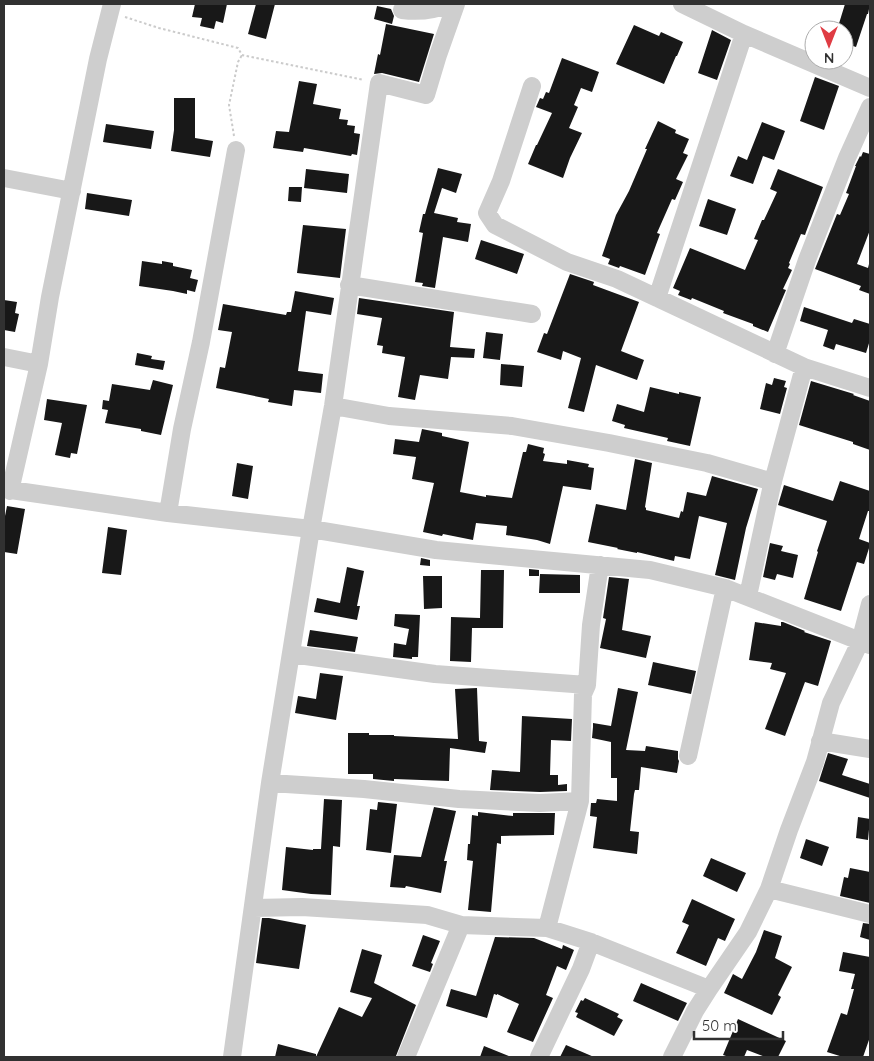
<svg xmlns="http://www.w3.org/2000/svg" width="874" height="1061" viewBox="0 0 874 1061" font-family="Quicksand,sans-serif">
  <rect width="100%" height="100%" fill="#fff"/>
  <path fill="#181818" d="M195 4H227L223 23 216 21 214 29 200 26 202 18 192 17Z
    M256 4H275L266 39 248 34Z
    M845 4H870L868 14H867L856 47 844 43V30H837Z
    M377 6 391 9 394 16 392 24 374 19Z
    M386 24 434 34 419 82 382 73 374 74 378 54 380 55Z
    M634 25 659 36 661 32 683 42 677 56H676L664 84 616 64Z
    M712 30 731 40 717 80 698 73Z
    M562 58 599 72 592 92 581 88 574 105 578 107 569 128 582 133 570 158 563 178 528 164 536 145H537L552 113 536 107 540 98 543 99 546 92 549 93Z
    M815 77 839 86 824 130 800 121Z
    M299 81 317 84 313 104 341 109 339 119 348 120 347 125 355 126 354 133 360 134 357 155 352 154 351 156 304 148 303 152 273 148 276 131 289 132Z
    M174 98H195V138L213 141 210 157 171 151 174 130Z
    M658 121 676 130 675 133 689 139 683 153 688 155 676 179 683 182 675 200 672 199 657 233 660 234 645 275 620 266 619 268 608 264 610 259 602 256 616 215 629 191 647 149H645Z
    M762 122 785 131 774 160 763 156 753 184 730 176 738 156 747 160Z
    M106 124 154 131 151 149 103 142Z
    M863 152 870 154V230L857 264 868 268 869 264H870V294L859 290 861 286 815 269 837 214 840 215 849 194 846 193 856 166H855L860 156 861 157Z
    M438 168 462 174 456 193 442 188 434 213 458 218 457 222 471 224 468 242 443 237 435 288 422 286 423 283 415 282 423 233 419 232 423 214H425Z
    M306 169 349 174 347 193 304 188Z
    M778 169 823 187 806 232 805 235 801 234 789 263 790 264 788 268 792 270 783 289 786 290 768 332 753 326V324L723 313 724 311 692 298 691 300 678 295 680 291 673 288 690 248 745 270 758 240 754 239 762 220H764L777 192 770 189Z
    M289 187H302L301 202 288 201Z
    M87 193 132 200 129 216 85 209Z
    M708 199 736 209 727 235 699 226Z
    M303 225 346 229 340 278 297 273Z
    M481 240 524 254 517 274 475 259Z
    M142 261 162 264V261L173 263V266L192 270 190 278 198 280 195 292 187 290V294L173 291 139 286Z
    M570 274 594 282 593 285 639 302 621 351 644 360 637 380 596 365 584 412 568 408 581 358 563 351 561 360 537 352 544 333 547 334Z
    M295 291 334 298 331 315 306 311 298 371 323 374 321 393 294 390 292 406 268 402 269 399 216 388 220 367 225 368 232 332 218 330 223 304 286 315 287 312H291Z
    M359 298 454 312 450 347 475 349 474 358 451 357 448 379 420 375 415 400 398 397 405 357 382 353 383 346 377 345 382 318 357 314Z
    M4 300 17 302 15 313 19 314 15 332 4 330Z
    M804 307 852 323 854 319 870 324V340L866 353 836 344 834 350 823 346 828 330 800 321Z
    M486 332 503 334 500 360 483 358Z
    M137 353 152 356 151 359 165 361 163 370 135 365Z
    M501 364 524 366 522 387 500 385Z
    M774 378 786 381 784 387 787 388 780 414 760 409 766 383 772 385Z
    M153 380 173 385 161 435 141 431V429L105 423 108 410 102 409 103 400 109 401 112 384 150 390Z
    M811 381 854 394 853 395 870 401V450L853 444V442L799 425Z
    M650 387 679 394V392L701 397 690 446 667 441 668 438 624 428 625 425 612 421 617 404 644 412Z
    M47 399 87 405 77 454 71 453 70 458 55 455 62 423 44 420Z
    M422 429 442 433V436L469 442 460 492 486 497V495L512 498 523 452H526L528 444 544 448 543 453 545 454 543 461 567 464V460L589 464 588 467 594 468 591 490 563 486 550 544 537 540 506 535 507 526 476 523 473 540 443 534 442 536 423 532 434 483 412 479 416 457 393 454 395 439 419 442Z
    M635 459 652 463 645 507 646 508V510L679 518 681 511 683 512 687 492 706 496 712 476 758 489 746 528 735 580 715 575 727 523 699 516 690 559 675 556 674 561 637 552V553L617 549 618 548 588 542 596 504 626 510Z
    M237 463 253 466 248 499 232 496Z
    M840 481 870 491V511H868L859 539 870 543V545L864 564 857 562 841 611 804 599 818 552 817 551 827 521 778 505 784 485 833 501Z
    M7 506 25 509 17 554 4 552V521Z
    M108 527 127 530 121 575 102 573Z
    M770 543 783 546 781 551 798 555 793 578 777 574 775 580 763 577Z
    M421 558 430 560V566L420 565Z
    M347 567 364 571 357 606H360L357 620 314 612 317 598 340 603Z
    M529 569 539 570V576H529Z
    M481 570H504L503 628H472L471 662 450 661 451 617 480 618Z
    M540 574 580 575V593H539Z
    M423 576H442V608L424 609Z
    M609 577 629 579 622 630 651 636 646 658 600 648 606 619 603 618Z
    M395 614 420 615 418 657H412V659L393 657 394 643 406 645 409 629 394 626Z
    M755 622 781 626V622H783L805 631 804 632 831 641 818 686 805 682 785 736 765 729 786 673 770 669 772 663 749 660Z
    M310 630 358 637 355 652 307 646Z
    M653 662 696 671 691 694 648 685Z
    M320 673 343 676 336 720 295 713 298 696 316 699Z
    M477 688 479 741 487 742 485 753 450 748 449 781 394 779V781L373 779V774H348V733H369V735H394V736L458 739 455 689Z
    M618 688 638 692 626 750 645 751 646 746 678 751V759L679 761 677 773 641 767 639 790H635L634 794 630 831 639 832 637 854 593 848 597 817 590 816 591 803H596L597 799 617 801V778H611V742L592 738 593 727V723L611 726Z
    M522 716 572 719 571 741 551 740 550 775H558V785L567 784V791L540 792 490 790 492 770 520 772Z
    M828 753 848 759 842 775 870 784V798L819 781Z
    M324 799 342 800 340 847 333 846 331 895 311 894 282 890 286 847 313 850V849H321Z
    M378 802 397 804 391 853 366 850 370 809 377 810Z
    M434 807 456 811 444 861H447L441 893 406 886 405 888 390 887 394 855 421 857Z
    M478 812 513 816V813H555L554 835 501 836V844L497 843 491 912 468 910 473 861 467 860 468 844H470L472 815 478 816Z
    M858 817 870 819 868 840 856 838Z
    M806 839 829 847 822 866 800 858Z
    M711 858 746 873 737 892 703 876Z
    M850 868 870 872V903L840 896 844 877 848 878Z
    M692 899 735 919 725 941 718 938 706 966 676 953 689 925 682 922Z
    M262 918H269L306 925 299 969 256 963Z
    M863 923 870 924V940L860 937Z
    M764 930 782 936 775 958 792 967 778 995 781 997 772 1015 724 993 733 974 742 979 756 952Z
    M423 935 440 941 431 963 433 964 430 972 412 966Z
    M495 937 534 938 562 949 563 945 574 950 566 970 557 966 546 995 553 998 533 1042 507 1032 519 1004 497 994V995L494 994 487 1018 446 1006 451 989 476 996Z
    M362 949 382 955 374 983 416 1005 396 1056 395 1057H316L339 1007 362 1017 372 998 350 992Z
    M843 952 870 957V1037L863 1057H843L827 1052 841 1013 847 1015 854 989H851L855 974 839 971Z
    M641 983 687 1003 678 1021 633 1001Z
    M585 998 619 1014 617 1017 623 1020 614 1036 576 1017 578 1013 575 1012 581 1000 583 1001Z
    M738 1019 786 1041 778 1057H765L747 1050 744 1057H729L723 1055Z
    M278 1044 316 1054V1057H275Z
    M566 1045 594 1057H560Z
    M484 1046 511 1057H480Z"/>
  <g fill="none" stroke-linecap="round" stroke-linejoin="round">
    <path stroke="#cbcbcb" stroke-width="2" stroke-dasharray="2.5 2.5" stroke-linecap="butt" d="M125 17 159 28 238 48 242 55 364 80
      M234 136 229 105 238 62 242 55"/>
    <path stroke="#cecece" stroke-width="18" d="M682 4 744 34 870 88
      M402 10C419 12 433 11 448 4
      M532 86 501 181 487 213 495 225 567 262 617 279 804 367 870 388
      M4 178 72 191
      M349 285 532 314
      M657 298 744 34
      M775 354 807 260 847 158 870 107
      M4 357 39 364
      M333 406 389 416 512 426 609 443 707 463 773 482
      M4 489 168 513 311 529 436 550 650 570 725 588 870 645
      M10 491 39 364 50 297 98 59 112 4
      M168 513 182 429 201 342 236 150
      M748 596 772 485 804 367
      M291 654 435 674 587 685
      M820 741 870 749
      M688 756 725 588
      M270 783 364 789 459 799 540 803 580 801
      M769 889 870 914
      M253 908 302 907 365 911 427 915 461 925 547 928 591 942 709 989
      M547 928 580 801 583 694 587 685 591 625 600 565
      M232 1057 270 783 311 529 333 406 379 83 426 95 438 55 456 4
      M406 1057 461 925
      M539 1057 581 969 591 942
      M672 1057 695 1011 709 989 748 932 769 889 789 830 815 762 831 703 860 642 870 604"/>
  </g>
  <rect width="874" height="1061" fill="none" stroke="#313131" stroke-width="10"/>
  <g transform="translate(829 45) rotate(180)"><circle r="24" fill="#ffffff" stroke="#adadad"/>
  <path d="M0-4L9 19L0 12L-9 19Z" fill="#df3c43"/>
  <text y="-8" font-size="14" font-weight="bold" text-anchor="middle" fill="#313131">N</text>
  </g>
  <path d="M694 1031v8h89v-8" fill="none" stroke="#313131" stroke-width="2.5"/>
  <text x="702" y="1031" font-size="15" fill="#313131" stroke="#ffffff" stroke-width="4" paint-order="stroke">50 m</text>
</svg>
